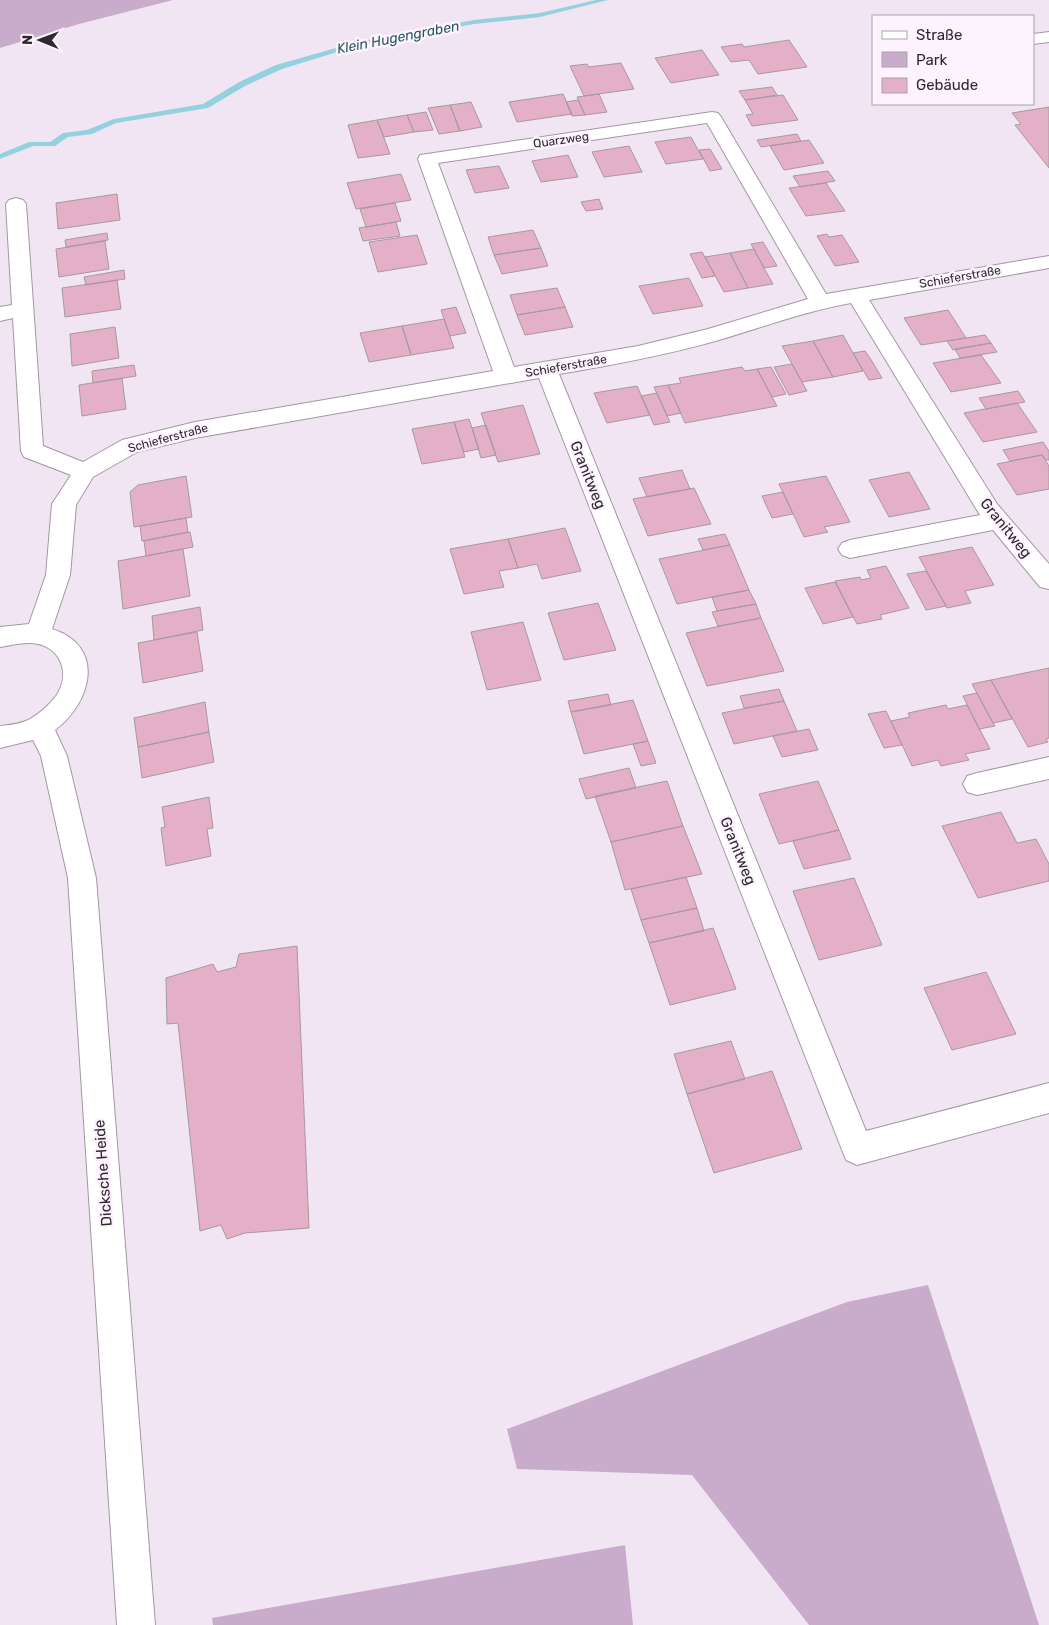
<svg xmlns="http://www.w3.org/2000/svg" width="1049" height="1625" viewBox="0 0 1049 1625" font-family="Rubik,sans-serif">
  <rect width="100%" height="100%" fill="#f1e5f3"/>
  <path fill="#c9abcc" d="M0 0H173L79 24 0 48Z
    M928 1285 1039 1625H809L692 1475 517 1469 507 1429 847 1302Z
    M625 1545 633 1625H213L212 1618Z"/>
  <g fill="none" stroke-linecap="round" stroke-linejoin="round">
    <path fill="#93d1df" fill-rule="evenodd" d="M596 0H608L540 17 474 24 360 45 282 69 245 86 208 108 116 123 92 134 68 137 55 146H33L0 159V154L29 142H50L63 133 87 130 114 119 203 104 239 82 276 65 357 42 474 20 540 13Z"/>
  </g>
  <path fill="#e3b0c7" stroke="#a9989f" d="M789 40 807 67 758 74 749 60 731 62 721 47 742 44 744 47Z
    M702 50 719 75 671 83 655 58Z
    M621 63 634 89 584 96 570 66 587 64 589 67Z
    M772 87 777 95 745 100 739 91Z
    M563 94 572 114 517 122 509 102Z
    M599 94 607 112 585 115 577 97Z
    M783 95 798 120 752 126 746 115 753 114 745 100Z
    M578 100 585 115 572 116 566 102Z
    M471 102 482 127 460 131 450 105Z
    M450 105 460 131 439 134 428 108Z
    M1049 107V168L1015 125 1021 124 1012 113Z
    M426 112 433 130 414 132 407 115Z
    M407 115 414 132 384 137 377 120Z
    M377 120 390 154 358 158 348 125Z
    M797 134 801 141 761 147 757 140Z
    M691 137 703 159 666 164 655 142Z
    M809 140 824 163 784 170 770 146Z
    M629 146 642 172 604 177 592 152Z
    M710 149 722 169 710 171 699 150Z
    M568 155 578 177 541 182 532 161Z
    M499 166 509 188 475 193 466 170Z
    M828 171 835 181 800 187 793 176Z
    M401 174 411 200 356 209 347 183Z
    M826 183 845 211 806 216 789 188Z
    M117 194 120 220 58 229 56 203Z
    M599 199 603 209 586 211 581 202Z
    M395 203 401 221 366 227 360 209Z
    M396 222 400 236 363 241 359 228Z
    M533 230 541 248 494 255 488 237Z
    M107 233 108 240 66 247 65 240Z
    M827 234 829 237 842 235 859 262 835 266 817 236Z
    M417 235 427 264 378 272 369 242Z
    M105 241 109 269 59 277 56 249Z
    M763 242 777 266 764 268 751 244Z
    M541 248 548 266 502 274 494 255Z
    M754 249 764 268 773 284 748 288 730 253Z
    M702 252 705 257 715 276 702 278 690 254Z
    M730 253 748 288 724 292 705 257Z
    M124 270 125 279 86 285 84 277Z
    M689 278 703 306 653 314 639 286Z
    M117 280 121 309 65 317 62 288Z
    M557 288 565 307 517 315 510 295Z
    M456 307 466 333 450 336 441 310Z
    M565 307 573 327 525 335 517 315Z
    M948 310 966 338 921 345 904 318Z
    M444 319 454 348 411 355 402 326Z
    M402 326 411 355 369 362 360 333Z
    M115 327 119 358 72 366 70 334Z
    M843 335 863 371 833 377 813 341Z
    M985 335 991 343 953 350 947 341Z
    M813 341 833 377 802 382 782 346Z
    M991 343 997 352 960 358 955 349Z
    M865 351 870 358 882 378 869 380 853 353Z
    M981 355 1001 383 951 392 933 363Z
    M792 364 807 391 789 395 774 367Z
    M134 365 136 376 93 383 92 371Z
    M742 367 745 371 757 369 777 406 685 423 668 385 681 383 679 378Z
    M771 367 786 394 772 397 757 369Z
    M122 378 126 409 82 416 79 385Z
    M668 385 681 413 667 416 654 387Z
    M637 386 650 415 607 423 594 393Z
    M1018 391 1025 402 986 409 979 398Z
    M657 393 670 422 654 425 641 396Z
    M1017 403 1037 432 983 442 964 413Z
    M523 405 540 454 498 462 481 413Z
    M469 419 479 449 464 452 454 422Z
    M454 422 465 457 422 464 412 429Z
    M486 425 496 455 481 458 472 428Z
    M1043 442 1049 451V460H1046L1042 455 1010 461 1003 450Z
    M1042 455 1049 466V489L1017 495 997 464Z
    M682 470 690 489 647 497 639 478Z
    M909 472 930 509 889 517 869 480Z
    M186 476 192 517 134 527 130 492 138 485Z
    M826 476 850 522 824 527 828 532 804 537 779 484Z
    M694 488 711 524 648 536 633 499Z
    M783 492 793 514 772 518 762 496Z
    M186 518 188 532 142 541 140 526Z
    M565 528 581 571 542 579 537 564 518 568 508 539Z
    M190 532 193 547 146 556 144 541Z
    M725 534 730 545 703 550 698 539Z
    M508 539 518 568 499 571 504 587 464 594 450 549Z
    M730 545 749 590 677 604 659 559Z
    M972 547 994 585 965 591 971 603 947 608 919 557Z
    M183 549 190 596 123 609 118 561Z
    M886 566 909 608 880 615 882 619 857 624 835 581 860 577 861 580 871 578 867 570Z
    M926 571 946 606 926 610 907 574Z
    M835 582 853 617 823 624 805 588Z
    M749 590 756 604 717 611 712 597Z
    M598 603 616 650 564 660 548 613Z
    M756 604 761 618 718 626 712 612Z
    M200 607 203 630 154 640 152 616Z
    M761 618 784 671 707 686 686 633Z
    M523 622 541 680 487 690 471 632Z
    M197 632 203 671 143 683 138 643Z
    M1049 668V738L1046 739 1048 742 1028 747 991 680Z
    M991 680 1012 719 993 723 972 684Z
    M779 689 784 701 744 708 740 696Z
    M977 693 993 723 995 726 979 729 963 696Z
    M608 694 611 705 571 712 568 701Z
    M633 700 648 741 584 754 571 712Z
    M784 701 797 731 734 744 722 713Z
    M205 702 209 732 138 747 134 718Z
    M946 705 948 709 967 705 990 749 965 754 969 760 941 766 938 760 912 766 891 721 910 717 908 713Z
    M886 711 902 745 884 748 868 714Z
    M809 729 818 750 782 757 773 736Z
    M209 732 214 762 142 778 138 747Z
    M648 741 656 763 641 766 633 744Z
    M629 768 636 788 586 799 579 779Z
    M667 781 683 826 611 842 595 796Z
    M818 781 839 830 779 844 759 794Z
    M209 797 213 828 207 829 211 856 166 866 161 828 165 827 162 807Z
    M1001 812 1017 843 1036 839 1049 864V881L978 898 942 826Z
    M683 826 702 874 625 890 611 842Z
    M839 830 851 859 804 869 793 841Z
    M686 877 697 908 641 920 631 889Z
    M854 878 882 945 819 960 793 891Z
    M697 908 704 931 649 943 641 920Z
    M713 928 736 989 670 1005 649 943Z
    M297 946 309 1228 245 1233 227 1239 221 1225 200 1231 178 1023 167 1024 166 978 213 964 217 972 236 967 239 954Z
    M986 972 1016 1034 952 1050 924 988Z
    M731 1041 745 1079 687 1094 674 1054Z
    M772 1071 802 1149 714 1173 687 1094Z"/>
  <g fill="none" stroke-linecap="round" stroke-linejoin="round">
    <defs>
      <path id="minor" d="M1049 32V42L1033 44V34Z
        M712 112 718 113 721 117 826 294 1049 256V268L869 300 997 504 1049 564V589L1040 587 993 530 850 558 842 555 838 549 842 543 850 540 980 515 851 303C806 311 763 327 719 340 666 355 613 365 559 374L866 1131 1049 1083V1113L857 1165 846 1160 539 378 195 438 137 452 93 477 76 505 70 575 52 629C106 646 92 702 55 730L67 756 96 878 155 1625H117L68 878 41 756 33 740 0 748V726C10 725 21 724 30 719 40 713 49 705 56 696 70 676 63 650 38 644 26 641 12 645 0 647V627L29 624 46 575 52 504 71 475 24 457 21 451 13 318 0 321V307L12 305 6 204 9 200 16 198 23 200 26 204 43 446 83 462 122 440 195 422 493 371 418 159 420 155ZM707 123 808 299 708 329 638 346 514 367 438 163Z
        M1049 757V779L977 795 967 792 963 784 967 776 977 773Z"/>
    </defs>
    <use href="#minor" stroke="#a397a4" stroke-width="2"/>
    <use href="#minor" fill="#fff" fill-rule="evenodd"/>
  </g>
  <g text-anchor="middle" stroke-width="5" stroke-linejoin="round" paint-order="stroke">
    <g font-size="12" fill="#2d292e" stroke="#fdf3fe">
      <text transform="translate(561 140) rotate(-8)" y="4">Quarzweg</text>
      <text transform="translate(960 277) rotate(-10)" y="4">Schieferstraße</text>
      <text transform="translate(566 366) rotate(-10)" y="4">Schieferstraße</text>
      <text transform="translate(168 438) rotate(-15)" y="4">Schieferstraße</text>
    </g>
    <g font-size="14" font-style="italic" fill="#245963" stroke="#fdf3fe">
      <text transform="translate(398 37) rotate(-11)" y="5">Klein Hugengraben</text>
    </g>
    <g font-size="15" fill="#2d292e" stroke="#fdf3fe">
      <text transform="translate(588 475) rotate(68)" y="5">Granitweg</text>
      <text transform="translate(1006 528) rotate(51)" y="5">Granitweg</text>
      <text transform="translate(738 851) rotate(68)" y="5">Granitweg</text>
      <text transform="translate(103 1173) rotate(-94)" y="5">Dicksche Heide</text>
    </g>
  </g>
  <rect x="872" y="15" width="162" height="90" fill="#fdf3fe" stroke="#aaa2ab"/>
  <rect x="882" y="31" width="25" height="8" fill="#ffffff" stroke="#aaa2ab"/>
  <text x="916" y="40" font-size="15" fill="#2d292e">Straße</text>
  <rect x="882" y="52" width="25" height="15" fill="#c9abcc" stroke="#aaa2ab"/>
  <text x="916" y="65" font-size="15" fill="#2d292e">Park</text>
  <rect x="882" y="78" width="25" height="15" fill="#e3b0c7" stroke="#aaa2ab"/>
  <text x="916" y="90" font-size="15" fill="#2d292e">Gebäude</text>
  <g transform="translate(40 40) rotate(271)" stroke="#fdf3fe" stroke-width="4" paint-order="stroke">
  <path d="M0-4L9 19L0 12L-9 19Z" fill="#2d292e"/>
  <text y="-8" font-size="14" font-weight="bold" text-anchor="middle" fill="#2d292e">N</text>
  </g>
</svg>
